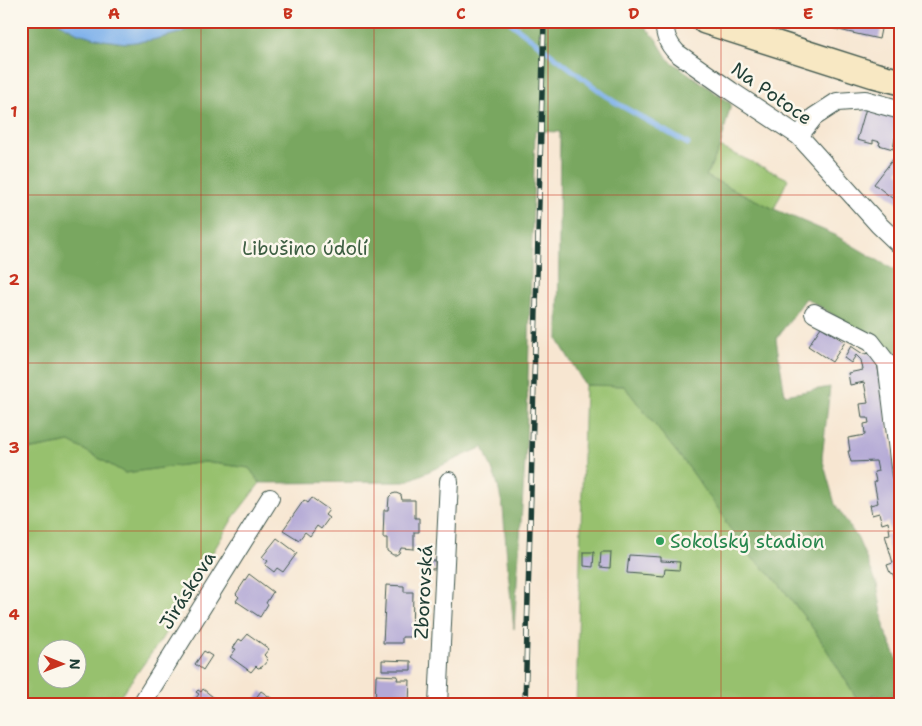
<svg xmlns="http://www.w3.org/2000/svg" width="922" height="726" viewBox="0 0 922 726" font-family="'Shantell Sans',sans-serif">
  <rect width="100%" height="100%" fill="#fbf7ec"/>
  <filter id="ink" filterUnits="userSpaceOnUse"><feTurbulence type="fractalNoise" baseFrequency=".02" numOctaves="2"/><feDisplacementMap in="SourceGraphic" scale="10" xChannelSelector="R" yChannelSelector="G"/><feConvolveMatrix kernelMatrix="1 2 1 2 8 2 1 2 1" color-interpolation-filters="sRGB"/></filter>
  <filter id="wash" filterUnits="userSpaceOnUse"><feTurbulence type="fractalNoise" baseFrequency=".0096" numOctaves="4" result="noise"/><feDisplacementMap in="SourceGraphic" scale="20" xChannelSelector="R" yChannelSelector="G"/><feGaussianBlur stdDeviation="1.12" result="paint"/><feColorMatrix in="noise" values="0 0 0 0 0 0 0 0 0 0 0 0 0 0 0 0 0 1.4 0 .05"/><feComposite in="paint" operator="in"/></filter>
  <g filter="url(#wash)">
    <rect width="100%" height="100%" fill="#f7e6d1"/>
    <path fill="#97c16e" stroke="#5b7f51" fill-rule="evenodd" d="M720 147 788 179 774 209 706 176Z
      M585 385 624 386 690 469 727 520 725 522 755 561 756 560 777 581 815 631 858 700 857 705H576Z
      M70 442 125 473 205 462 249 468 260 483 233 518 161 640 114 705H21V447L33 449ZM48 648H78V678H48Z
      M875 694 889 705H859V702Z"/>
    <path fill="#79a761" stroke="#4c724a" d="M21 21H56L78 33 104 40 126 43 152 40 180 33 205 21H640L656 39 668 59 731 104 720 147 706 176 774 209 835 235 901 274V434L876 342 806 298 776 339 785 395 830 387 822 458 835 504 858 539 877 584 885 631 901 668V705H889L875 694 859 702 815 631 777 581 756 561H755L725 522 726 520 690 469 624 386 585 385 558 340 560 132 535 131 526 446 514 629 508 571 503 508 497 482 483 447 405 482 260 483 249 468 205 462 125 473 70 442 32 449 21 447Z"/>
    <path fill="#7eb1eb" stroke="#4e7790" d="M56 21H205L180 33 152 40 126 43 104 40 78 33Z"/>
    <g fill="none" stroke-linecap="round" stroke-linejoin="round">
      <path stroke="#7eb1eb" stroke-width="5" d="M508 21 613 101 688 144"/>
    </g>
    <g id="blocks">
      <path fill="#b3a9d6" d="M832 21H872L882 24 879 39 830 28Z
        M866 108 901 118V140L895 138 893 149 879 145 880 142 873 140V144L857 140Z
        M897 154 901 156V167L897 172 901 175V205L874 184Z
        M821 327 845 342 832 362 808 346Z
        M851 346 863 354 871 353 876 357 901 505V602L893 574 890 573 887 565 893 563 885 535 890 534 888 522 882 524 879 513 872 515 870 505 878 503 874 482 876 481 874 472 878 471 876 461 851 462 848 451H850L848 438 865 435 864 424 869 423 868 418H862L860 404 868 403 864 382 850 385 848 373 863 370 861 360 856 355 851 363 844 358Z
        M396 493 401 495 402 500H415V518H419V532H414V549L401 548 399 553 396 555H393L387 551V538H383L384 510H388L389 497 392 494Z
        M312 498 329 510 325 515 329 518 321 529 317 526 310 536 305 532 299 540 283 530 304 500 308 503Z
        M277 538 297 553 283 572 277 568 274 572 265 565 268 561 262 557Z
        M584 552H594L593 567 584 566Z
        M601 552H611L610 568 600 567Z
        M629 555 661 557V561L680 562 679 570 665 569 664 576 627 573Z
        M420 560 435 561V569L420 568Z
        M249 574 273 592 266 603 268 604 260 617 236 601 239 597 236 594Z
        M386 585 404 586V592H413L412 637H402V643H383Z
        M248 634 269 649 264 655 266 657 267 661 262 667 258 668 256 666 251 672 230 657 236 649 233 648 239 639 242 641Z
        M204 651 212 656 203 670 195 664Z
        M382 660 411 661V670H382Z
        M376 675 398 676 397 680H410L409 705H375Z
        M203 689 223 705H191L199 694 196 692 198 690 201 692Z
        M261 691 274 700 271 705H254L252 703Z"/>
    </g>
  </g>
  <g filter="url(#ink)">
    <use href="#blocks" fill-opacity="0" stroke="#3f564c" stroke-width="1"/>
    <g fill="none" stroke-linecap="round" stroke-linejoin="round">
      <defs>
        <path id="minor" d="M664 21C665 35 667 43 677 53L731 91 799 136 879 225 901 246
          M799 136 814 117 837 102 865 100 901 110
          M814 313 871 342 887 363 901 475
          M141 705 270 498
          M438 705 449 481"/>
        <path id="secondary" d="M705 21 874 75 901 82"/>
      </defs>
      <use href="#minor" stroke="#3f564c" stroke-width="20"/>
      <use href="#secondary" stroke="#3f564c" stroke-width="28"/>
      <use href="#minor" stroke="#fff" stroke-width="18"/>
      <use href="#secondary" stroke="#f8e8c3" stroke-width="25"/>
      <defs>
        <path id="rail" d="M525 705 544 21"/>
      </defs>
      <use href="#rail" stroke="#1f3d34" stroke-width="5.5"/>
      <use href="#rail" stroke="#fbf7ec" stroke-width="4" stroke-dasharray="11" stroke-linecap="butt"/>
    </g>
  </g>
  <path fill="none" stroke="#c8321e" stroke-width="1" stroke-opacity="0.55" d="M201 21V705M374 21V705M548 21V705M721 21V705M21 195H901M21 363H901M21 531H901"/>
  <circle fill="#2e9e5b" stroke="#fbf7ec" stroke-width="2" cx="660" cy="541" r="5"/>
  <g text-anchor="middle" stroke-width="5" stroke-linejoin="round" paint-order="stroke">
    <g font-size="19" fill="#1f3d34" stroke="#fbf7ec">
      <text transform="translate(772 93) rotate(35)" y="7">Na Potoce</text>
      <text transform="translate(187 590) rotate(-58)" y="7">Jiráskova</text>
      <text transform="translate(423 592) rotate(-87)" y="7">Zborovská</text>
    </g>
    <g font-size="19" fill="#3d5e42" stroke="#fbf7ec">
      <text x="305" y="255">Libušino údolí</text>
    </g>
    <g font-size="19" fill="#27864d" stroke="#fbf7ec" text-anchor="start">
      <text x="670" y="548">Sokolský stadion</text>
    </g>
  </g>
  <rect width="922" height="726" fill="none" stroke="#fbf7ec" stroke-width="55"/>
  <g transform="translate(62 664) rotate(91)"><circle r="24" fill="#fbf7ec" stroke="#a3ada2"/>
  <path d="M0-4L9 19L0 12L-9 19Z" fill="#c8321e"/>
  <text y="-8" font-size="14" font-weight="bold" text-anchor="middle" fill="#1f3d34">N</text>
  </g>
  <rect x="28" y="28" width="866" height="670" fill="none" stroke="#c8321e" stroke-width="2"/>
  <g font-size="16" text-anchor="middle" font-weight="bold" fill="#c8321e">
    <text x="114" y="19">A</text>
    <text x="288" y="19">B</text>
    <text x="461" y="19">C</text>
    <text x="634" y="19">D</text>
    <text x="808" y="19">E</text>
    <text x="14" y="117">1</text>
    <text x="14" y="285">2</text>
    <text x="14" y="453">3</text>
    <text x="14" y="620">4</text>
  </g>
</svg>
